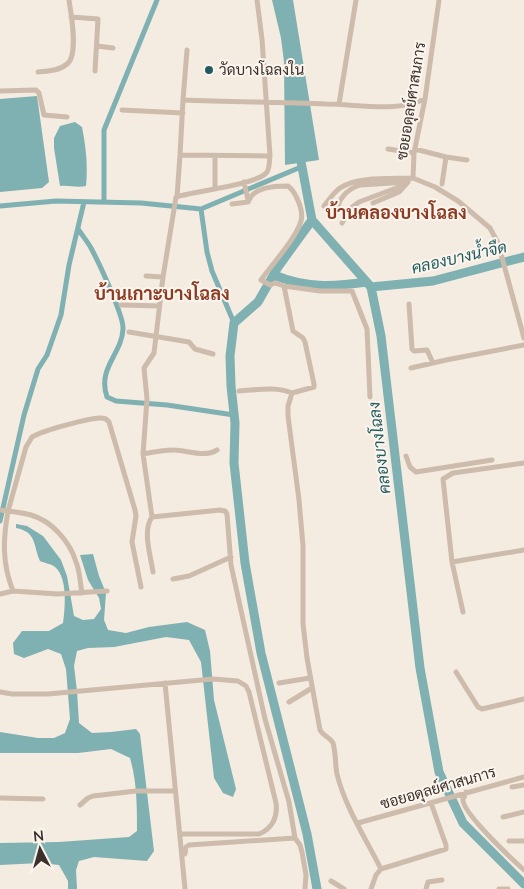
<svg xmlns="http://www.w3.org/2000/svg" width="524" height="889" viewBox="0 0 524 889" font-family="Lato,Sarabun,sans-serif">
  <rect width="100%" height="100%" fill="#f4ebe1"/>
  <path fill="#7fb0b2" d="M272 0H293L319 160 285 165 284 62 281 38Z
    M37 96 49 182 42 188 0 192V99Z
    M75 122 82 127C86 147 88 166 86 186 77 188 69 185 60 186L54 148V138L60 126Z
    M16 524 27 526 43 536 61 560 67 576 74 616 83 620 94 619 101 609 99 598 88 580 80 555 93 554 99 576 106 593 104 620 108 630 126 633 149 627 187 622 205 630 210 651 214 700 236 789 233 797 223 793 214 778 201 662 189 640 166 637 114 647 88 648 77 651 74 666 77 691 79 723 92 733 111 732 136 729 140 734 154 851 147 861 94 857 79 861 76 870 77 889H68V881L59 865 40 863 0 865V843L59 842 129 837 137 831C137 806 137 782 130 758L111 749 78 753H0V732L38 738H54L65 733 70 719 66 669 61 654 48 649 24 658 14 654 13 643 22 631H49L63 623C65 608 68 578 55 567 52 564 44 563 40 561 33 545 37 532 16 528Z"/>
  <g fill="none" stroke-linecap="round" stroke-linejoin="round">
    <path stroke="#7fb0b2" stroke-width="5" d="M104 202V130L157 0
      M0 206 56 201 141 203 201 209 301 167
      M201 209 207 252 212 271 234 323
      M78 229C82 235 87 241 91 248 98 261 124 316 123 329 122 354 97 368 107 397L116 401 167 405 234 415
      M0 521 24 415 38 369 47 355 61 315 69 265 84 202"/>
    <path stroke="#7fb0b2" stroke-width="9" d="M299 151 312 220 371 287 381 336 420 668 439 772 463 823 524 884
      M312 220 278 267 258 302 234 323 230 356 231 386 235 423 234 463 245 563 261 653 307 834 317 889
      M274 275C305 288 333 287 366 282
      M371 287 433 281 524 257"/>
    <path stroke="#cdbbac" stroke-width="5" d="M439 0 425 99 414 153 413 178 435 187 458 201 490 228 498 243 524 338
      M71 17 98 19 95 71
      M97 46 113 48
      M187 50 183 100C231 102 278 102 326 104 358 104 394 113 425 99
      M38 72C47 71 59 71 67 64 79 55 71 14 69 0
      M0 91 36 90 39 93 44 115 67 117
      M339 104 356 0
      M122 110 183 113
      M388 149 414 153
      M415 149 446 157 467 160
      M180 155 183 100
      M215 156V189
      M244 182 248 200
      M442 184 446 157
      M177 197 180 155 270 156
      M248 200V202C253 187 274 186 288 186 296 192 304 211 301 221 296 239 272 264 261 280L270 285 275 283 284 286 293 331 303 338 305 342 314 384V387L292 393 288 406V416L299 500 303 546V624L307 658 320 730C323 736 330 737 333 743 336 753 335 764 337 774 345 807 366 839 381 869
      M373 203 399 192 408 182
      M232 204 248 202
      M324 206C329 200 333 193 340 188 357 176 392 179 413 178
      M337 211C339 197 348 189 360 185L408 182
      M342 223 351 208 359 202 399 187 402 182
      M146 276 163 277
      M284 286 320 291H352L367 329 370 397
      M409 304 412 349 414 351 427 350 433 363
      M121 305 160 306
      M129 332 189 342 195 349 213 354
      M411 368 446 360 524 345
      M239 391C257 390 275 386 292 393
      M143 454C153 452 163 450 174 450 187 450 204 458 217 450
      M406 456 410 467 416 472 492 460
      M0 510 8 511C3 540 2 563 13 591
      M152 517 220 510 225 511 227 514 231 565 265 719 289 802 295 838 300 845 302 852 306 875 305 889
      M452 562 524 550
      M153 572C151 557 142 531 152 517L143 454 147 399 144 368 154 353 163 277 176 197C193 191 258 185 267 172 270 167 269 161 270 156L262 39 257 0
      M173 579 189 576 231 557
      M82 593C80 583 80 571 76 562 70 542 52 521 31 515 24 513 16 512 8 511L26 447 32 437C42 431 91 417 102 418 106 418 106 419 109 422L135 510 136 516 132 542 141 587
      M0 594 13 591 58 594 107 591
      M463 612 452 562 443 479 453 473 524 463
      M456 672 478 707 482 709 524 699
      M165 683 185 889
      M279 683 310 678
      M0 692 12 694H48L213 679 238 681 246 686 249 692 276 803C278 817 272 829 259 834H181
      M289 702 312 688
      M512 787 524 785
      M466 792C466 795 464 797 463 799 461 812 514 861 524 870
      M0 798 43 799
      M80 805 88 798 93 796 136 791H175
      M503 817 524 812
      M358 823 524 777
      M509 841H524
      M185 854 186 847 189 845 295 838
      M331 881 344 889
      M371 889 376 875 381 869 446 849V845L431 803
      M426 889 428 882 442 880
      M499 889H508"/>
  </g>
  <circle fill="#1f5a5e" stroke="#fbf5ee" stroke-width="2" cx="209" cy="70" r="5"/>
  <g text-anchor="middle" stroke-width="4" stroke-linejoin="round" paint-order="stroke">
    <g font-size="15" fill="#3b302b" stroke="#fbf5ee" text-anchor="start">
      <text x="219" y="75">วัดบางโฉลงใน</text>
    </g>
    <g font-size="15" fill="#3b302b" stroke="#fbf5ee">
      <text transform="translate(411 101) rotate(-81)" y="5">ซอยอดุลย์ศาสนการ</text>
      <text transform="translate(438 788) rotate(-16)" y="5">ซอยอดุลย์ศาสนการ</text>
    </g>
    <g font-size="16" font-style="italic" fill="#1f5a5e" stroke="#fbf5ee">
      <text transform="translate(459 257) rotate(-13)" y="6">คลองบางน้ำจืด</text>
      <text transform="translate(379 448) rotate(-97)" y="6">คลองบางโฉลง</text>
    </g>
    <g font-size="18" font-weight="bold" fill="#8c3b22" stroke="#fbf5ee">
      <text x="396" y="219">บ้านคลองบางโฉลง</text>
      <text x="162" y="300">บ้านเกาะบางโฉลง</text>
    </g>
  </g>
  <g transform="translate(40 849) rotate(354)" stroke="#fbf5ee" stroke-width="4" paint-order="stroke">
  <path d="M0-4L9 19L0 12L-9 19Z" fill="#3b302b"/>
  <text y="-8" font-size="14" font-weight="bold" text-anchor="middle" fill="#3b302b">N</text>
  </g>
</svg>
